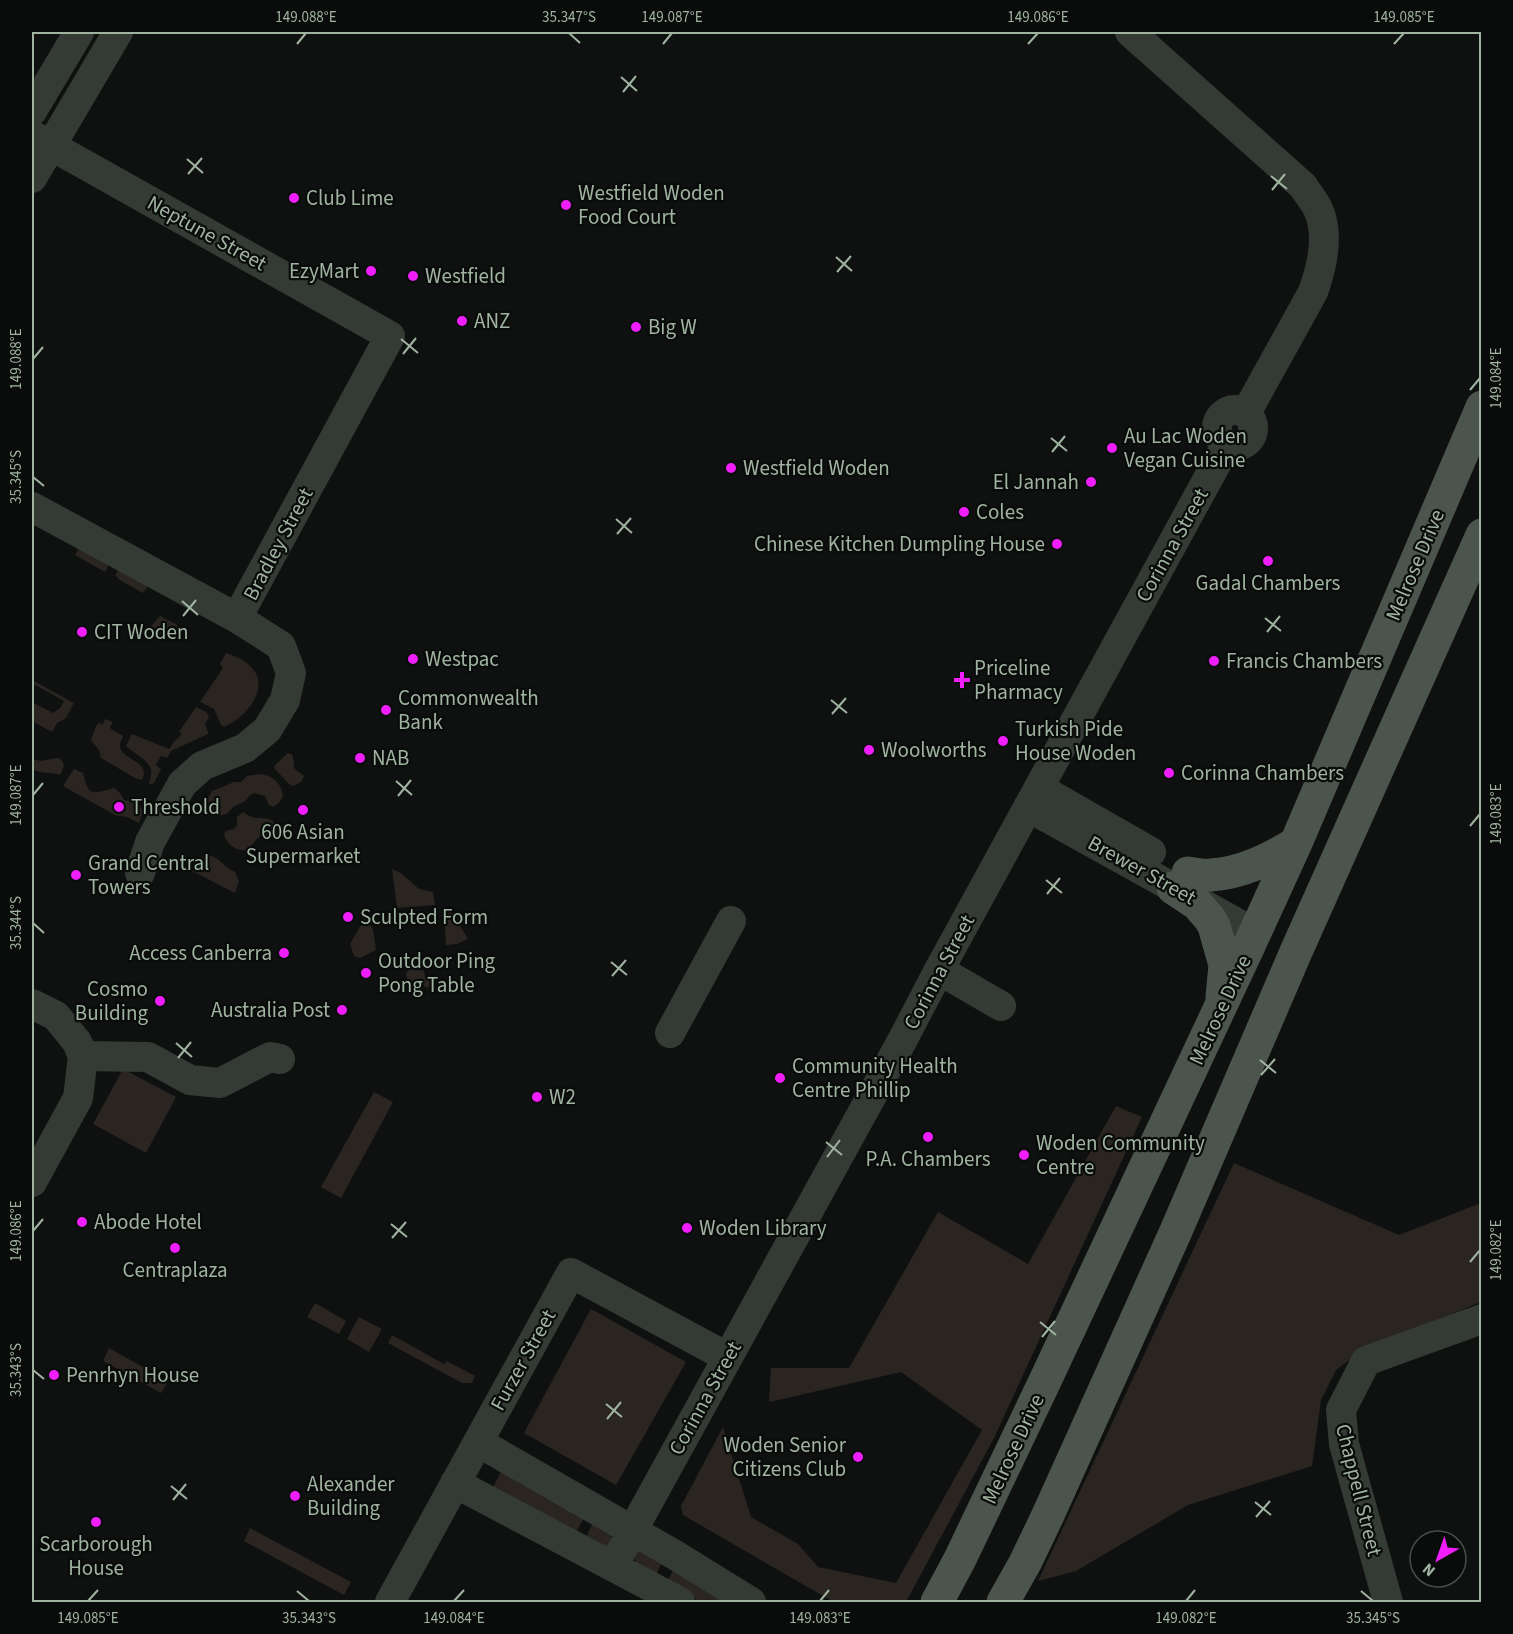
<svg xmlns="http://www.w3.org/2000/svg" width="1513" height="1634" viewBox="0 0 1513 1634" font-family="'Source Sans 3',sans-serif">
  <rect width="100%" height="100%" fill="#0f1110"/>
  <path fill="#2b2521" d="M80 546 110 562 105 572 75 555Z
    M119 568 146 584 147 588 143 593 118 579V577L115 576Z
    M160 616 176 624 179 627 173 639 150 630 152 625Z
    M226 653C235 656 245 660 251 667 272 688 245 718 224 727L221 725 214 709 200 702 223 668 220 664Z
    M32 680 74 703 66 718 57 723 52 732 32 721V702L53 713 60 708 64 701 32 683Z
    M196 707C202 710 207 711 209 717L205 724 208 732V734L171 751 167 758 161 756 156 765 161 769 154 783 149 785C149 781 152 775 151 770 148 759 134 754 126 746L132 734 169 749 176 739H177L182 734 179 732Z
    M105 719 113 722 110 727 111 729 123 736C122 739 120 742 120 745 120 761 152 760 142 780L135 778 101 758 99 750 91 740 96 726 99 723 103 724Z
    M288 753 291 754 293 756 294 768 304 776 301 782 293 786 288 783 274 768 275 765Z
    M32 758C41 764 49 758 59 758 66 764 64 768 60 775 48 771 43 775 32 769Z
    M74 769 83 773C89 797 91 794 114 788L120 793 124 800 138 802 143 812 139 823 127 817 115 815 63 786Z
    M259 774C272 775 281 782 283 796 281 801 278 804 273 807L269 805 265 796 254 793 250 795 244 802 233 807 227 814 217 816 209 810 206 802 212 791 234 782H241L247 776Z
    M243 812C247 814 250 817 255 818 262 818 282 818 272 831 269 835 263 835 259 837 255 840 253 845 249 848 240 855 226 844 224 834L226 831 234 829 237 826V817Z
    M205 855C219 855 223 867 235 872L239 881 235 893 192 871 199 859Z
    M392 869 401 873 419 889 433 892 435 905 397 908Z
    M456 912 457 921 468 939 457 944 446 945 444 913Z
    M366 916 373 930 376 950 360 958 354 956 350 944Z
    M415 966C421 967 425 971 425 977L432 982 428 988 420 984H412C403 978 405 969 415 966Z
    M123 1069 176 1097 146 1153 93 1124Z
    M374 1092 393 1102 341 1198 321 1187Z
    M1116 1106 1142 1117 994 1438 906 1602H832L830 1600 683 1515 681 1506 723 1427 751 1517 798 1544 818 1567 896 1583 982 1430 901 1372 769 1402 771 1368H849L938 1212 1028 1264Z
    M1234 1163 1399 1235 1481 1203V1302L1364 1349 1336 1370 1321 1400 1312 1466 1188 1505 1076 1571 1038 1581Z
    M315 1303 346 1321 339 1334 307 1317Z
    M591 1309 686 1362 616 1485 524 1433Z
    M359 1317 382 1329 369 1352 347 1339Z
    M392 1335 444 1364 447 1361 475 1376 472 1383H462L388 1343Z
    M109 1348 168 1381 161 1393 103 1361Z
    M502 1470 585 1516 573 1538 490 1493Z
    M594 1521 612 1530 610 1550 582 1545Z
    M250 1528 351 1582 344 1595 244 1541Z
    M636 1550 661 1564 656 1576 638 1566 633 1556Z
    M673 1571 728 1602H701L666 1583Z"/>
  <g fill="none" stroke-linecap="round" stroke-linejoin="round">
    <path stroke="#343b35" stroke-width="30" d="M1130 32 1303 186C1308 194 1314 201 1318 209 1330 235 1322 267 1313 292L1246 413
      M32 111 79 32
      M32 135 390 336 237 618
      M32 178 118 32
      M1217 428a18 18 0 1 1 36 0a18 18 0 1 1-36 0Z
      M32 507 237 618 281 646 291 673 285 700 267 730 245 748 202 766 182 784 150 842 140 873
      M1039 788 1151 852
      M1028 807 1255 933
      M939 970 1001 1006
      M32 1004 56 1016 77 1042 83 1056 78 1098 32 1182
      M670 1033 731 921
      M83 1056 148 1057 190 1080 220 1083 270 1057 280 1059
      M478 1442 675 1555 751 1602
      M455 1483 680 1602
      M613 1566 903 1039 939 970 1227 444
      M390 1602 571 1273 727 1357
      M1388 1602 1344 1444 1341 1410 1366 1361 1482 1319"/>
    <path stroke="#4c554d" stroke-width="33" d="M1188 873C1195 874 1204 876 1211 875 1242 873 1270 859 1296 843
      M1173 888 1197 904 1210 919 1214 926 1225 965 1222 997
      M937 1602 960 1559 1044 1383 1247 950 1296 843 1482 407
      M1003 1602 1025 1563 1048 1515 1176 1231 1295 954 1482 535"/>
  </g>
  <path fill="none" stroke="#a0b3a0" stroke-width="2" d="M569 33 580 43M297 44 306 33M663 44 672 33M1028 44 1038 33M1394 44 1404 33M621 77 637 91M623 92 636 76M187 159 203 173M188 174 202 158M1271 176 1287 189M1272 190 1285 174M836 257 852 271M837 272 851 256M401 339 418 353M403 354 416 338M33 359 43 347M1470 390 1480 378M1051 438 1067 451M1052 452 1065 436M33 477 44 486M616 519 632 533M617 534 631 518M182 601 198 615M183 616 196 600M1265 618 1281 631M1267 632 1280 616M831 700 847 713M832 714 846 698M396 781 412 795M33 795 43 783M398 796 411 780M1470 826 1480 814M1046 880 1062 893M1047 894 1060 878M33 923 44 933M611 962 627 975M612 976 626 960M176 1043 192 1057M178 1058 191 1042M1260 1060 1276 1073M1261 1075 1275 1059M826 1142 842 1155M827 1157 840 1140M391 1224 407 1237M33 1231 43 1219M392 1238 406 1222M1470 1262 1480 1250M1040 1322 1056 1335M1042 1337 1055 1321M33 1370 44 1379M606 1404 622 1417M607 1419 621 1402M171 1486 187 1499M173 1500 186 1484M1255 1502 1271 1515M1256 1517 1270 1501M297 1591 309 1601M1361 1591 1373 1601M88 1601 98 1590M454 1601 464 1590M820 1601 829 1590M1186 1601 1195 1590"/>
  <g fill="#ef1efa" stroke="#0a0c0b" stroke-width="2">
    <circle cx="294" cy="198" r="6"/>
    <circle cx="566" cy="205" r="6"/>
    <circle cx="371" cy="271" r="6"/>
    <circle cx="413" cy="276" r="6"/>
    <circle cx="462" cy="321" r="6"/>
    <circle cx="636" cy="327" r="6"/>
    <circle cx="1112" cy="448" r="6"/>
    <circle cx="731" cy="468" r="6"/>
    <circle cx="1091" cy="482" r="6"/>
    <circle cx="964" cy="512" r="6"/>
    <circle cx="1057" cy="544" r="6"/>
    <circle cx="1268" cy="561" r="6"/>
    <circle cx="82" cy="632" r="6"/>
    <circle cx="413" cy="659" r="6"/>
    <circle cx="1214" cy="661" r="6"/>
    <path d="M959 671h6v6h6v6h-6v6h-6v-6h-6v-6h6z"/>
    <circle cx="386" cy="710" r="6"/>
    <circle cx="1003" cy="741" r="6"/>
    <circle cx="869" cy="750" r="6"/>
    <circle cx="360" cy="758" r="6"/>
    <circle cx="1169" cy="773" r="6"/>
    <circle cx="119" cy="807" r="6"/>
    <circle cx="303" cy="810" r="6"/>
    <circle cx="76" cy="875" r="6"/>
    <circle cx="348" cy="917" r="6"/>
    <circle cx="284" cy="953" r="6"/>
    <circle cx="366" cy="973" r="6"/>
    <circle cx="160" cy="1001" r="6"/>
    <circle cx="342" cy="1010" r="6"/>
    <circle cx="780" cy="1078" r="6"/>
    <circle cx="537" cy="1097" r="6"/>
    <circle cx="928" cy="1137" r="6"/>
    <circle cx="1024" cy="1155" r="6"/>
    <circle cx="82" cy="1222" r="6"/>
    <circle cx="687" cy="1228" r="6"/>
    <circle cx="175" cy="1248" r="6"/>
    <circle cx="54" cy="1375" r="6"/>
    <circle cx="858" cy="1457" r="6"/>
    <circle cx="295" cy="1496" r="6"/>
    <circle cx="96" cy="1522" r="6"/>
  </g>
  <g text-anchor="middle" stroke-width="4.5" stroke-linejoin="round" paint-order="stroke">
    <g font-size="21" fill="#a0b3a0" stroke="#0a0c0b" text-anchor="start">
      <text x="578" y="200">Westfield Woden<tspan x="578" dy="24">Food Court</tspan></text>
      <text x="306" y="205">Club Lime</text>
      <text x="359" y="278" text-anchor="end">EzyMart</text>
      <text x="425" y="283">Westfield</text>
      <text x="474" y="328">ANZ</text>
      <text x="648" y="334">Big W</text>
      <text x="1124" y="443">Au Lac Woden<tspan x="1124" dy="24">Vegan Cuisine</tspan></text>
      <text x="743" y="475">Westfield Woden</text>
      <text x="1079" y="489" text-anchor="end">El Jannah</text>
      <text x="976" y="519">Coles</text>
      <text x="1045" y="551" text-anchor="end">Chinese Kitchen Dumpling House</text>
      <text x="1268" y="590" text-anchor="middle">Gadal Chambers</text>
      <text x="94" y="639">CIT Woden</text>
      <text x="425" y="666">Westpac</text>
      <text x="1226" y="668">Francis Chambers</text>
      <text x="974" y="675">Priceline<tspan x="974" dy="24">Pharmacy</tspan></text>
      <text x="398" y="705">Commonwealth<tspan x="398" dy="24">Bank</tspan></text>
      <text x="1015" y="736">Turkish Pide<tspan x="1015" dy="24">House Woden</tspan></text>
      <text x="881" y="757">Woolworths</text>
      <text x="372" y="765">NAB</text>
      <text x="1181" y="780">Corinna Chambers</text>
      <text x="131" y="814">Threshold</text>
      <text x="303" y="839" text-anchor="middle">606 Asian<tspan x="303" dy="24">Supermarket</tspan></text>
      <text x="88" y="870">Grand Central<tspan x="88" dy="24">Towers</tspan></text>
      <text x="360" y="924">Sculpted Form</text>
      <text x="272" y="960" text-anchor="end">Access Canberra</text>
      <text x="378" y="968">Outdoor Ping<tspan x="378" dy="24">Pong Table</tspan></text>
      <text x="148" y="996" text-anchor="end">Cosmo<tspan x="148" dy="24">Building</tspan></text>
      <text x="330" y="1017" text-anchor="end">Australia Post</text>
      <text x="792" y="1073">Community Health<tspan x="792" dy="24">Centre Phillip</tspan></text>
      <text x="549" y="1104">W2</text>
      <text x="1036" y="1150">Woden Community<tspan x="1036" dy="24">Centre</tspan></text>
      <text x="928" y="1166" text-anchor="middle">P.A. Chambers</text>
      <text x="94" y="1229">Abode Hotel</text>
      <text x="699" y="1235">Woden Library</text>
      <text x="175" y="1277" text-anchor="middle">Centraplaza</text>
      <text x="66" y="1382">Penrhyn House</text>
      <text x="846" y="1452" text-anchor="end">Woden Senior<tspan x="846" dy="24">Citizens Club</tspan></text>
      <text x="307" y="1491">Alexander<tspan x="307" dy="24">Building</tspan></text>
      <text x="96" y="1551" text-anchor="middle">Scarborough<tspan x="96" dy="24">House</tspan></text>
    </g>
    <g font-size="21" fill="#a0b3a0" stroke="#0a0c0b">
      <text transform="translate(207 233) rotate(29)" y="7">Neptune Street</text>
      <text transform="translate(278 544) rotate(-62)" y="7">Bradley Street</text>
      <text transform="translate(1172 545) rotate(-61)" y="7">Corinna Street</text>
      <text transform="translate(1415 565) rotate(-67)" y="7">Melrose Drive</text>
      <text transform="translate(1142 870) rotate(29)" y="7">Brewer Street</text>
      <text transform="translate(939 972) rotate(-62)" y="7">Corinna Street</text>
      <text transform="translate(1220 1010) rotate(-65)" y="7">Melrose Drive</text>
      <text transform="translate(523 1360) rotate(-61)" y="7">Furzer Street</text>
      <text transform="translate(705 1398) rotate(-61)" y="7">Corinna Street</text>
      <text transform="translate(1013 1449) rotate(-65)" y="7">Melrose Drive</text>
      <text transform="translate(1359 1490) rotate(76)" y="7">Chappell Street</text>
    </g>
  </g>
  <rect width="1513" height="1634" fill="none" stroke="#0a0c0b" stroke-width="66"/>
  <g transform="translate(1438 1559) rotate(220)"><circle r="28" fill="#0a0c0b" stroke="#464f47" stroke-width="1.5"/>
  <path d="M0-4.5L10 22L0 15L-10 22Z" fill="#ef1efa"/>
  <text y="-9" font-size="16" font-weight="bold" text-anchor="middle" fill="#a0b3a0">N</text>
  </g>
  <rect x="33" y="33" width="1447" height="1568" fill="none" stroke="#a0b3a0" stroke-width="2"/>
  <g font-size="15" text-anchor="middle" fill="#a0b3a0">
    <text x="306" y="22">149.088°E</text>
    <text x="569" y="22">35.347°S</text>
    <text x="672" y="22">149.087°E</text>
    <text x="1038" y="22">149.086°E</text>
    <text x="1404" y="22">149.085°E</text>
    <text transform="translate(16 359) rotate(-90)" y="5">149.088°E</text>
    <text transform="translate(1496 378) rotate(-90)" y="5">149.084°E</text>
    <text transform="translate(16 477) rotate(-90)" y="5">35.345°S</text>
    <text transform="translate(16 795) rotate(-90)" y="5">149.087°E</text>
    <text transform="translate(1496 814) rotate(-90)" y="5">149.083°E</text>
    <text transform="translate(16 923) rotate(-90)" y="5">35.344°S</text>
    <text transform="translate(16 1231) rotate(-90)" y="5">149.086°E</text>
    <text transform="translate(1496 1250) rotate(-90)" y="5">149.082°E</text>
    <text transform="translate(16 1370) rotate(-90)" y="5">35.343°S</text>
    <text x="88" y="1623">149.085°E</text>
    <text x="309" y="1623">35.343°S</text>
    <text x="454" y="1623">149.084°E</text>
    <text x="820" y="1623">149.083°E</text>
    <text x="1186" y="1623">149.082°E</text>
    <text x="1373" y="1623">35.345°S</text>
  </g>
</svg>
